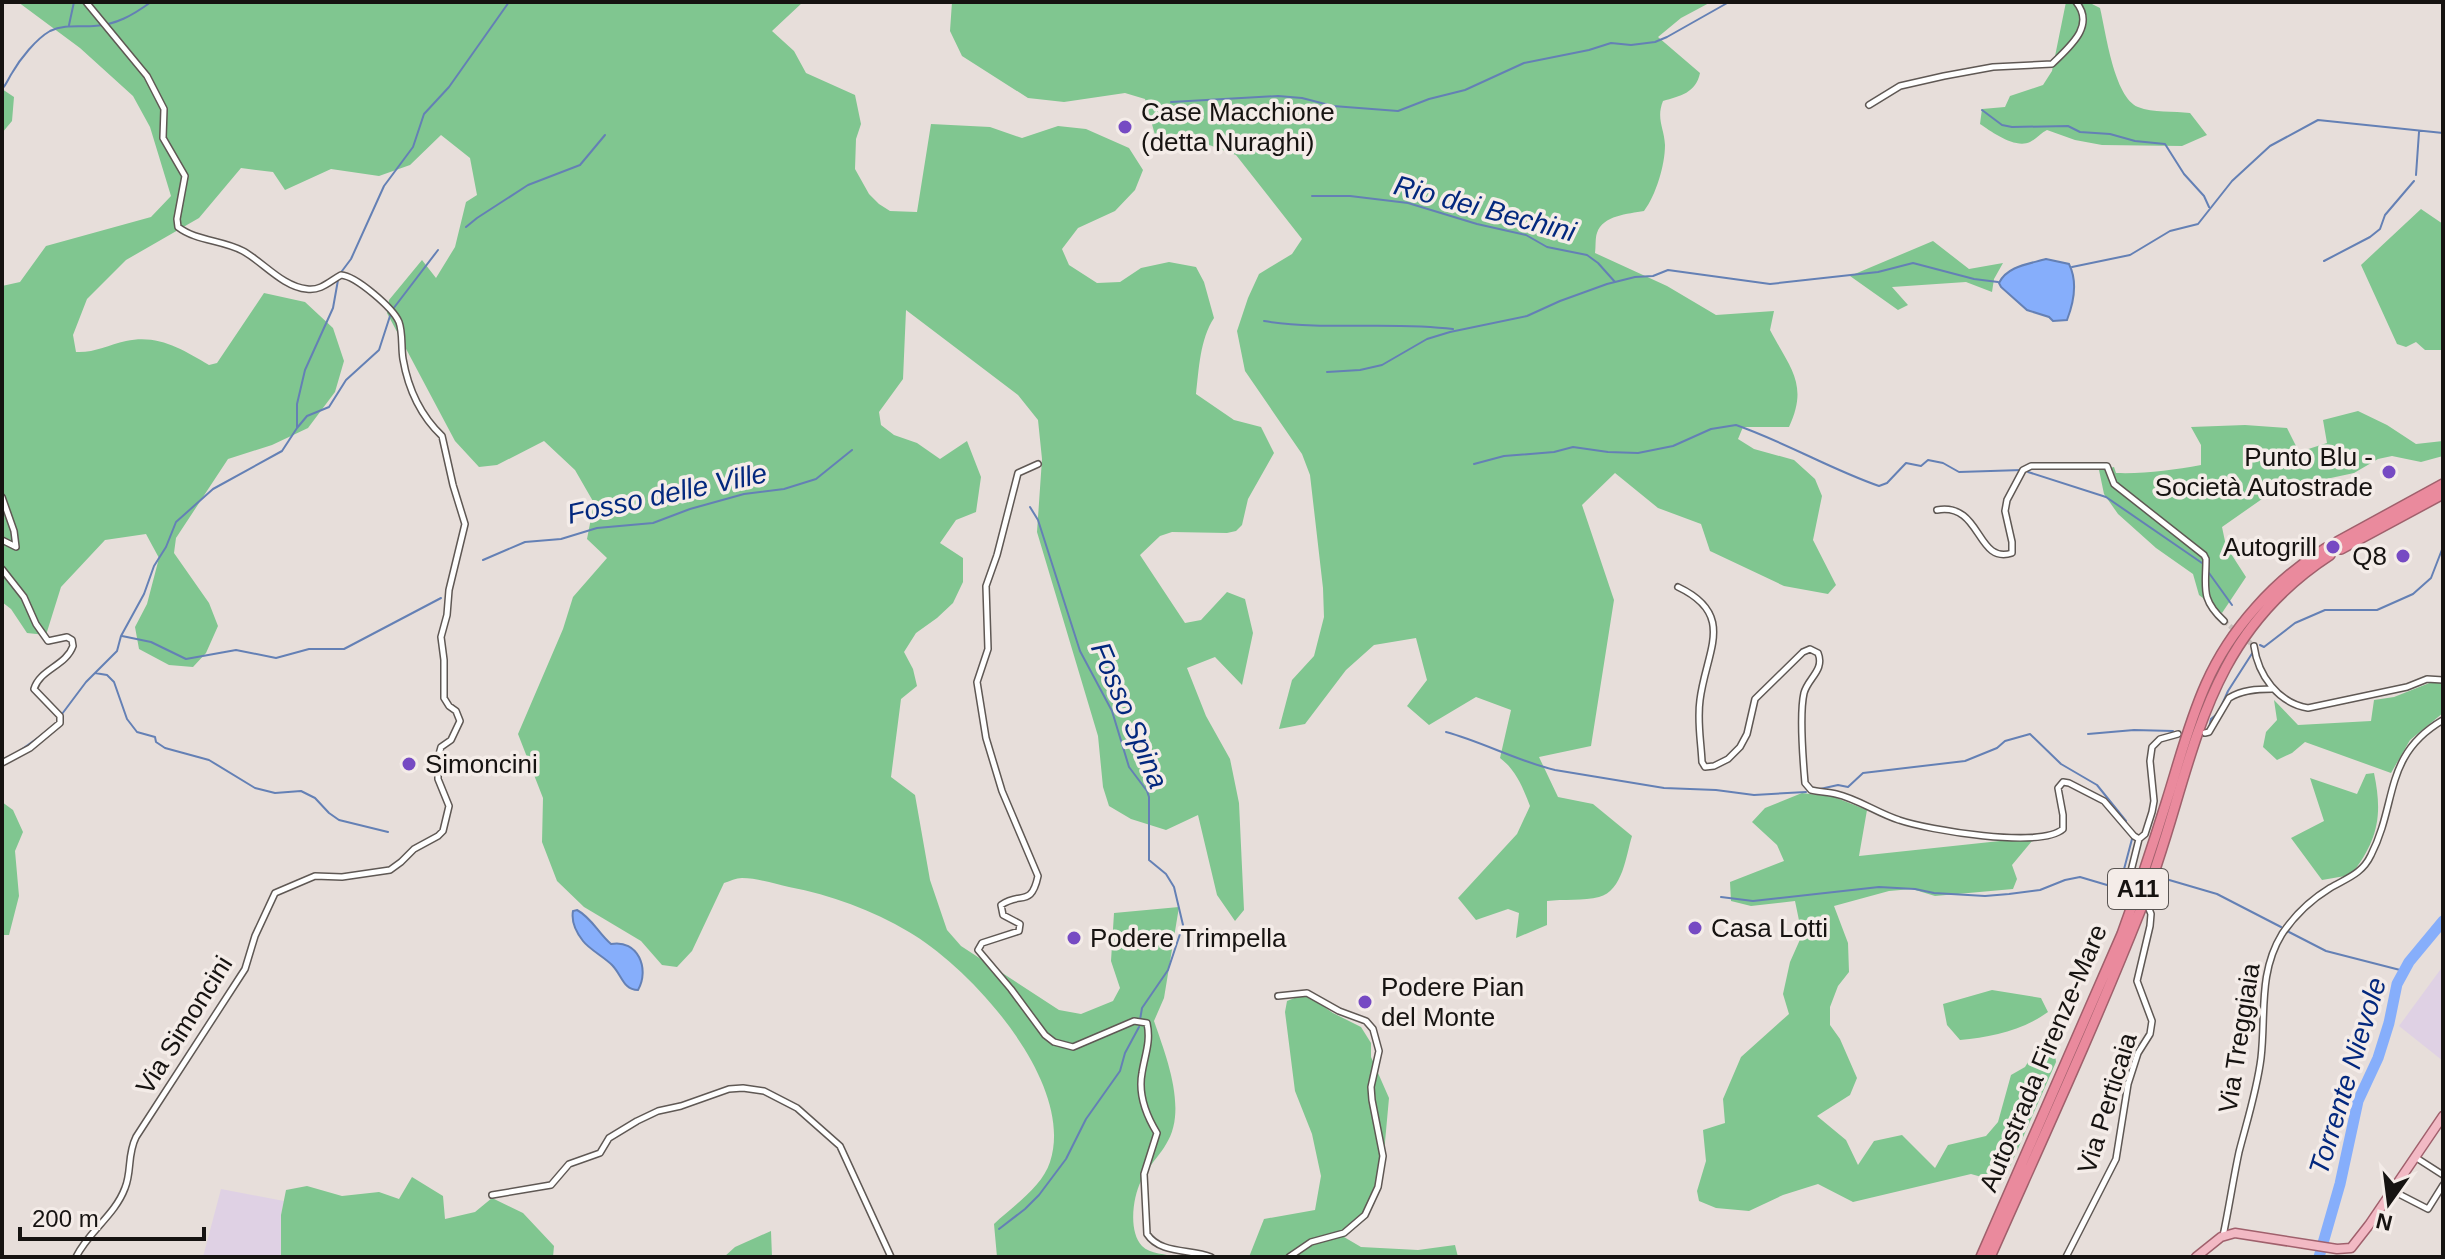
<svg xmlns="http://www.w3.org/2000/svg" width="2445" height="1259" viewBox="0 0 2445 1259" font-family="Helvetica,sans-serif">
  <rect width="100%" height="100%" fill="#e7deda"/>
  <path fill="#dfd1e4" d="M2443 966V1061L2399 1026Z
    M221 1189 284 1201 281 1215V1257H203Z"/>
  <path fill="#80c690" d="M18 2H803L772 31 794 51 806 73 855 95 861 124 856 139 855 169 869 194 879 204 890 211 917 212 931 124 990 127 1022 138 1058 126 1086 129 1129 148 1143 170 1135 190 1115 211 1078 228 1062 249 1069 265 1097 283 1120 282 1141 268 1169 262 1196 267 1204 282 1214 318C1200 339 1199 369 1196 394L1234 420 1261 427 1274 453 1248 499 1242 525 1236 531 1227 533 1172 532 1160 536 1140 555 1185 623 1201 620 1227 592 1245 599 1253 633 1242 685 1215 657 1187 668 1206 716 1230 759 1239 803 1244 910 1235 921 1217 895 1198 815 1166 830 1131 819 1109 806 1103 787 1098 736 1037 532 1042 459 1038 420 1018 395 906 310 903 379 879 412 881 425 894 435 917 443 940 459 967 441 981 477 976 512 956 520 940 543 963 558V582L953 603 937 618 916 633 904 652 913 669 917 686 901 699 891 777 915 795 930 880 947 930 961 946 1059 1010 1081 1014 1113 1001 1120 988 1111 961 1114 913 1179 907 1164 998 1154 1021C1164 1050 1178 1086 1175 1117 1172 1147 1154 1156 1141 1181 1133 1197 1128 1231 1142 1246 1150 1254 1166 1254 1177 1257H997L994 1224C1013 1206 1042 1187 1050 1162 1076 1083 971 968 909 932 872 910 831 895 789 887 775 884 757 878 742 878 736 878 730 881 724 883L692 951 677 967 662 965 641 941 584 907 557 881 542 842 543 798 518 734 563 629 573 597 607 558 587 539 594 503 575 470 544 441 497 465 479 467 455 441 387 313 389 300 422 260 436 278 455 247 466 202 477 195 470 158 441 135 410 165 379 176 331 169 285 190 273 172 241 168 199 218 126 260 87 299 73 335 76 352C94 353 108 345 126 341 158 334 182 349 209 365L217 363 264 293 305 302 333 328 344 361 335 392 308 428 272 445 228 459 176 538 174 553 209 603 218 626 206 653 193 667 169 665 139 649 135 627 147 604 159 558 146 534 105 540 61 587 46 635 27 633 11 609 2 602V286L20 282 46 246 151 217 171 196 150 127 133 96 80 48Z
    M952 2H1711L1681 18 1658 37 1700 73C1696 93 1680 96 1663 101 1656 119 1664 127 1665 145 1665 165 1656 195 1644 211 1628 214 1603 215 1597 233 1595 238 1596 247 1595 253L1667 286 1716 315 1774 311 1770 330C1790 368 1809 384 1789 427H1743L1738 439 1754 449 1794 460 1815 479 1822 496 1813 540 1836 585 1828 594 1784 586 1710 551 1701 524 1658 508 1615 473 1582 505 1614 600 1591 746 1539 757 1558 797 1593 804 1632 836C1626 855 1623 891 1599 897 1584 901 1563 899 1547 901V925L1516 938 1519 913 1508 909 1476 920 1458 898 1517 834 1530 806C1523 788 1516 770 1500 758L1511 710 1476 697 1429 725 1407 706 1427 680 1416 638 1374 645 1346 670 1305 724 1279 729 1292 680 1314 656 1324 617 1323 588 1310 475 1302 454 1245 371 1237 331 1248 298 1259 274 1292 254 1302 239 1236 155 1196 140 1155 135 1145 99 1125 93 1064 102 1028 98 962 56 950 31Z
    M2066 2H2088L2100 8C2106 33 2114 97 2138 107 2153 113 2174 111 2190 113L2207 135 2182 146 2102 145 2075 140 2047 130C2041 133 2036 139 2030 142 2015 149 1992 132 1980 124L1982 109 2005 107 2010 96 2043 85 2052 71Z
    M2 89 14 97 12 121 2 133Z
    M2421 209 2443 224V350H2425L2416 342 2406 347 2397 344 2361 265Z
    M1933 241 1969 269 2003 263 1994 279 1992 292 1966 282 1892 287 1908 305 1898 310 1850 276Z
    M2358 411 2387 425 2416 444 2443 441V456L2421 462 2392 456 2378 459 2354 473 2289 487 2262 499 2222 527 2226 546 2246 577 2222 613 2199 595 2193 574 2156 548 2118 514 2104 494 2099 470 2114 467 2116 473C2145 474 2173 470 2201 465V445L2191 427 2245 425 2287 428 2299 452 2327 443 2323 420Z
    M2432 682 2443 683V713L2410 740 2391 773 2305 742 2292 753 2277 760 2263 747 2266 732 2277 720 2274 700 2298 725 2371 721 2374 700 2394 697Z
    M2374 773C2383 816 2378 840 2351 875L2322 880 2291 838 2324 821 2310 778 2357 794 2366 774Z
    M1802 793 1834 797 1867 810 1859 856 2028 838 2032 841 2012 865 2017 879 2013 889 1935 896 1912 889 1889 891 1834 906 1848 943 1849 972 1838 986 1830 1007V1025L1840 1039 1857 1078 1850 1095 1817 1116 1846 1140 1858 1165 1874 1141 1902 1135 1935 1168 1948 1145 1986 1136 1998 1122 2011 1075 2025 1067 2035 1051 2055 1053 2056 1062 2003 1183 1971 1174 1853 1202 1818 1184 1783 1195 1749 1211 1716 1208 1699 1201 1697 1191 1706 1161 1703 1130 1725 1123 1723 1099 1741 1057 1789 1014 1783 994 1790 962 1802 935 1795 901 1751 906 1731 901 1730 882 1784 861 1777 845 1752 822 1765 808Z
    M2 802 13 810 23 832 15 851 19 896 9 935H2Z
    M1992 990 2041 998 2048 1012C2022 1031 1991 1037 1960 1040L1947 1025 1943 1004Z
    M1302 995 1311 998 1333 1013 1361 1027 1371 1043V1057L1389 1098 1381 1186 1367 1218 1344 1237 1361 1247 1418 1250 1455 1245 1458 1257H1249L1264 1219 1315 1210 1321 1176 1312 1134 1295 1091 1285 1012 1287 1001Z
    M412 1177 443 1196 445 1219 475 1212 492 1198 523 1213 554 1246 553 1257H281V1215L286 1190 307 1186 342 1196 379 1192 399 1199Z
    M771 1231 772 1257H724L735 1247Z"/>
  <path fill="#86aefb" stroke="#6480b5" stroke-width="2" d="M2046 259 2069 264C2078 282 2074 302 2067 320L2053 321 2049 317 2027 310 2001 287 1999 283C2007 266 2029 264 2046 259Z
    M577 910C592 918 598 933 611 944 638 939 650 969 638 990 623 990 622 975 612 965 604 957 589 949 583 941 576 932 571 922 573 911Z"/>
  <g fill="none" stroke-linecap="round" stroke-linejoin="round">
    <path stroke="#6480b5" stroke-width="2" d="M69 25 74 2
      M2 89C7 84 8 79 12 73 20 59 36 39 50 31 64 24 79 27 94 26 116 25 133 15 151 2
      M1171 102 1278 96 1302 98 1333 106 1398 111 1429 99 1465 90 1524 63 1589 50 1611 43 1631 45 1655 42 1667 37 1729 2
      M1982 110 2002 125 2012 127 2068 126 2080 132 2110 134 2135 141 2165 144 2184 174 2204 196 2209 207
      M2416 175 2419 132
      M1312 196H1350L1408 203 1477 224 1526 235 1547 247 1587 255 1598 263 1615 282
      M466 227 477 218 528 185 580 165 605 135
      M2324 261 2370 237 2380 229 2385 215 2414 181
      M2072 267 2130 255 2170 231 2198 224 2232 181 2270 146 2318 120 2443 133
      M342 271 351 259 384 186 413 147 424 114 449 87 509 2
      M393 309 438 250
      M1264 321C1327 331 1391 321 1453 329
      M1327 372 1360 370 1382 365 1427 339 1450 332 1527 316 1560 301 1607 284 1635 277 1653 276 1668 270 1770 284 1878 272 1913 263 1974 279 1998 282
      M297 428 307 416 329 407 346 380 379 350 390 316
      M1474 464 1504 456 1554 452 1573 447 1608 452 1638 453 1673 446 1711 429 1736 425C1785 442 1830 469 1879 486L1887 483 1906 463 1921 466 1928 460 1943 463 1959 472 2022 470
      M2028 472 2106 497 2202 563
      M1030 507 1038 520 1080 651 1112 711 1129 767 1147 791 1149 797V860L1166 874 1174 887 1183 925 1168 970 1142 1008 1140 1020
      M483 560 525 542 561 539 597 528 653 523 690 509 744 494 784 489 816 479 852 450
      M2209 573 2232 605
      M122 636 151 642 186 659 236 650 276 658 309 649H344L441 598
      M2260 645 2264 647 2295 623 2325 610H2377L2413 594 2431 578 2443 547
      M95 673 107 675 114 682 127 719 137 732 155 737 156 742 165 748 209 760 255 788 275 793 301 791 315 798 329 813 339 820 388 832
      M2220 709 2228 691 2253 652
      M62 714 86 682 117 651 121 636 144 594 154 566 166 547 176 522 213 489 282 451 297 428V404L305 370 333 308 338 280
      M2209 729 2211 719 2217 714
      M1446 732C1483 742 1517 761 1555 770L1664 788 1716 790 1754 795 1806 792
      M2088 734 2134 730 2173 731
      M18 752 42 735
      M2 760 8 757
      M1820 789 1838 785 1848 787 1863 773 1965 761 1997 748 2005 741 2030 734 2061 764 2097 785 2126 821
      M2159 877 2217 894 2281 927
      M1721 897 1753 901 1879 887 1915 889 1934 893 1985 896 2009 894 2040 890 2065 880 2080 877 2107 885 2123 873 2132 839
      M2289 932 2326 951 2404 971
      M999 1229 1025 1209 1039 1195 1066 1159 1086 1119 1120 1071 1125 1053 1139 1027"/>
    <path stroke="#86aefb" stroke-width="11" d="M2319 1257 2340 1184 2358 1101 2378 1058 2389 1023 2397 984 2409 962 2443 921"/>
    <path stroke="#c8c0bc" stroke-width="5" stroke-dasharray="5 2.5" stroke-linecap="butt" d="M2224 621 2254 646"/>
    <defs>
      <path id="street" d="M1869 105 1900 86 1944 76 1993 67 2052 64C2069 47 2096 26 2076 2
        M1038 464 1018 473 997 555 986 586 988 649 977 682 986 738 1002 791 1038 876C1031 908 1021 891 1001 905L1003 915 1020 924 1019 931 982 943 978 950 1011 989 1045 1035 1054 1042 1073 1047 1134 1021 1147 1023C1151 1042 1145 1054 1142 1073 1138 1094 1146 1115 1157 1133L1144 1174 1147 1234C1160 1254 1190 1249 1211 1257
        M2 497 14 531 16 547 2 540
        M1937 510C1982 502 1976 565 2012 553V542L2005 511 2007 500 2023 470 2031 466H2107L2114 484 2204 555 2206 559C2206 588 2200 599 2224 621
        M2 569 24 597 36 624 48 641 67 637 72 640 73 646C66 666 40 669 34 689L60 716V723L30 748 2 763
        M1678 587C1737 615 1706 651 1700 700 1697 721 1701 741 1702 762L1705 767 1714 766 1728 759 1740 747 1747 734 1755 699 1803 652 1810 649 1818 653C1825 670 1808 678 1804 693 1799 715 1803 760 1805 783L1811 790C1819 792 1828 792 1836 794 1858 799 1877 813 1899 820 1928 830 2040 849 2063 829V815L2058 788 2063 782 2069 783 2104 801 2134 836 2139 839
        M2254 646C2258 675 2278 703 2308 708L2407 687 2427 679 2443 680
        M2205 733 2209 732 2229 698C2242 690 2257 689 2272 689
        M2128 891 2127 887 2139 839 2145 834 2152 812 2154 801 2150 761 2152 747 2160 739 2178 734
        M1278 996 1307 993 1339 1011 1366 1021 1373 1029 1379 1051 1371 1087 1372 1100 1383 1156 1378 1187 1365 1215 1344 1233 1311 1242 1289 1257
        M2415 1157 2443 1175
        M2393 1191 2428 1209 2443 1185
        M492 1195 551 1185 569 1164 600 1153 609 1138 637 1121 658 1111 681 1106 729 1089 743 1088 764 1091 797 1108 840 1146 891 1257
        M2223 1236C2229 1208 2233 1180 2239 1152 2247 1121 2257 1090 2261 1058 2266 1015 2258 973 2282 934 2294 916 2312 899 2330 888 2347 878 2362 874 2371 855 2398 802 2383 755 2443 720
        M76 1257C89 1231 115 1215 125 1188 132 1171 127 1155 136 1137L245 969 255 936 275 893 315 876 342 877 390 870 401 862 414 849 438 836 443 831 449 806 438 779V758L441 747 451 740 460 721 456 711 449 706 444 698V660L441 637 447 615 449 590 465 524 453 485 442 436C421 416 408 388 403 359 401 347 403 333 399 322 393 308 356 276 341 275 330 281 321 291 307 289 283 287 263 262 243 251 223 240 196 241 178 227L177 219 185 176 163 138 164 109 147 76 86 2
        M2066 1257 2116 1159 2128 1084 2138 1053 2150 1034 2152 1021 2137 981 2150 926 2151 914 2149 909"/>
      <path id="primary" d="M2196 1257 2221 1237 2235 1233 2337 1249 2351 1248 2369 1225 2443 1116"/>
      <path id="highway" d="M2337 542 2443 484
        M2341 549 2443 494
        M1981 1257 2122 934C2138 890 2153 845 2167 800 2179 762 2189 722 2206 684 2230 629 2275 580 2326 548
        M1990 1257C2041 1142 2094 1027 2140 911 2195 774 2193 644 2330 555"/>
    </defs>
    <use href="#street" stroke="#5f5854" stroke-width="8"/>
    <use href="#primary" stroke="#a0606c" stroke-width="11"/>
    <use href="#highway" stroke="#a0606c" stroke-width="12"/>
    <use href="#street" stroke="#fff" stroke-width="5"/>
    <use href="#primary" stroke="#f2b9c4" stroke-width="8"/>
    <use href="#highway" stroke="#ea8a9d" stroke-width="9"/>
  </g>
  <g fill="#764ac3" stroke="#f4ece8" stroke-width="3">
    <circle cx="1125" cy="127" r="8"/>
    <circle cx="2389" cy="472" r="8"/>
    <circle cx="2333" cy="547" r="8"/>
    <circle cx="2403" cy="556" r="8"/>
    <circle cx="409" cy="764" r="8"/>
    <circle cx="1695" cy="928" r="8"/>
    <circle cx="1074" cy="938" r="8"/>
    <circle cx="1365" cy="1002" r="8"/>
  </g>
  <g text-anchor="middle" stroke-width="7" stroke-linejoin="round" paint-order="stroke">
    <rect fill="#f4ece8" stroke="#595452" stroke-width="2" x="2108" y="869" width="60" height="40" rx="6"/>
    <g font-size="24" font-weight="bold" fill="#161311">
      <text x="2138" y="897">A11</text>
    </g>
    <g font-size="26" fill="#161311" stroke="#f4ece8" text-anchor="start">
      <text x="1141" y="121">Case Macchione<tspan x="1141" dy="30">(detta Nuraghi)</tspan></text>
      <text x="2373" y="466" text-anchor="end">Punto Blu -<tspan x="2373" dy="30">Società Autostrade</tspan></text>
      <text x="2317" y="556" text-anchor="end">Autogrill</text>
      <text x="2387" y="565" text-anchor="end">Q8</text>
      <text x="425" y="773">Simoncini</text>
      <text x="1711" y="937">Casa Lotti</text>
      <text x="1090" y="947">Podere Trimpella</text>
      <text x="1381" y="996">Podere Pian<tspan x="1381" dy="30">del Monte</tspan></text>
    </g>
    <g font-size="26" fill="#161311" stroke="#f4ece8">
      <text transform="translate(184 1025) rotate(-58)" y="9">Via Simoncini</text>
      <text transform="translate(2239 1038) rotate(-81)" y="9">Via Treggiaia</text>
      <text transform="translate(2043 1058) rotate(-67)" y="9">Autostrada Firenze-Mare</text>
      <text transform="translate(2107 1103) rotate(-73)" y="9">Via Perticaia</text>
    </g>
    <g font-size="28" font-style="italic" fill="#03287e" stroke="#f4ece8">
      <text transform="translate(1485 208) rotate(15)" y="10">Rio dei Bechini</text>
      <text transform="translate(667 493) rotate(-12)" y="10">Fosso delle Ville</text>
      <text transform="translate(1130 715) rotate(67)" y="10">Fosso Spina</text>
      <text transform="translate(2347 1076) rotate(-73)" y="10">Torrente Nievole</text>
    </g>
  </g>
  <rect width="2445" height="1259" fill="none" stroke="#161311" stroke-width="8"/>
  <g transform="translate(2389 1203) rotate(194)" stroke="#f4ece8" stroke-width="6" paint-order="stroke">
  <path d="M0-6L14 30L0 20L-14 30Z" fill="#161311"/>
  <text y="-12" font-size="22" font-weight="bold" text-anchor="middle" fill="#161311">N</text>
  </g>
  <path d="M20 1227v12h184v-12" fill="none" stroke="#161311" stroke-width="4"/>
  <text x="32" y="1227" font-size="24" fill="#161311" stroke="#f4ece8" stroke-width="6" paint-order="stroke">200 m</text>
</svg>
